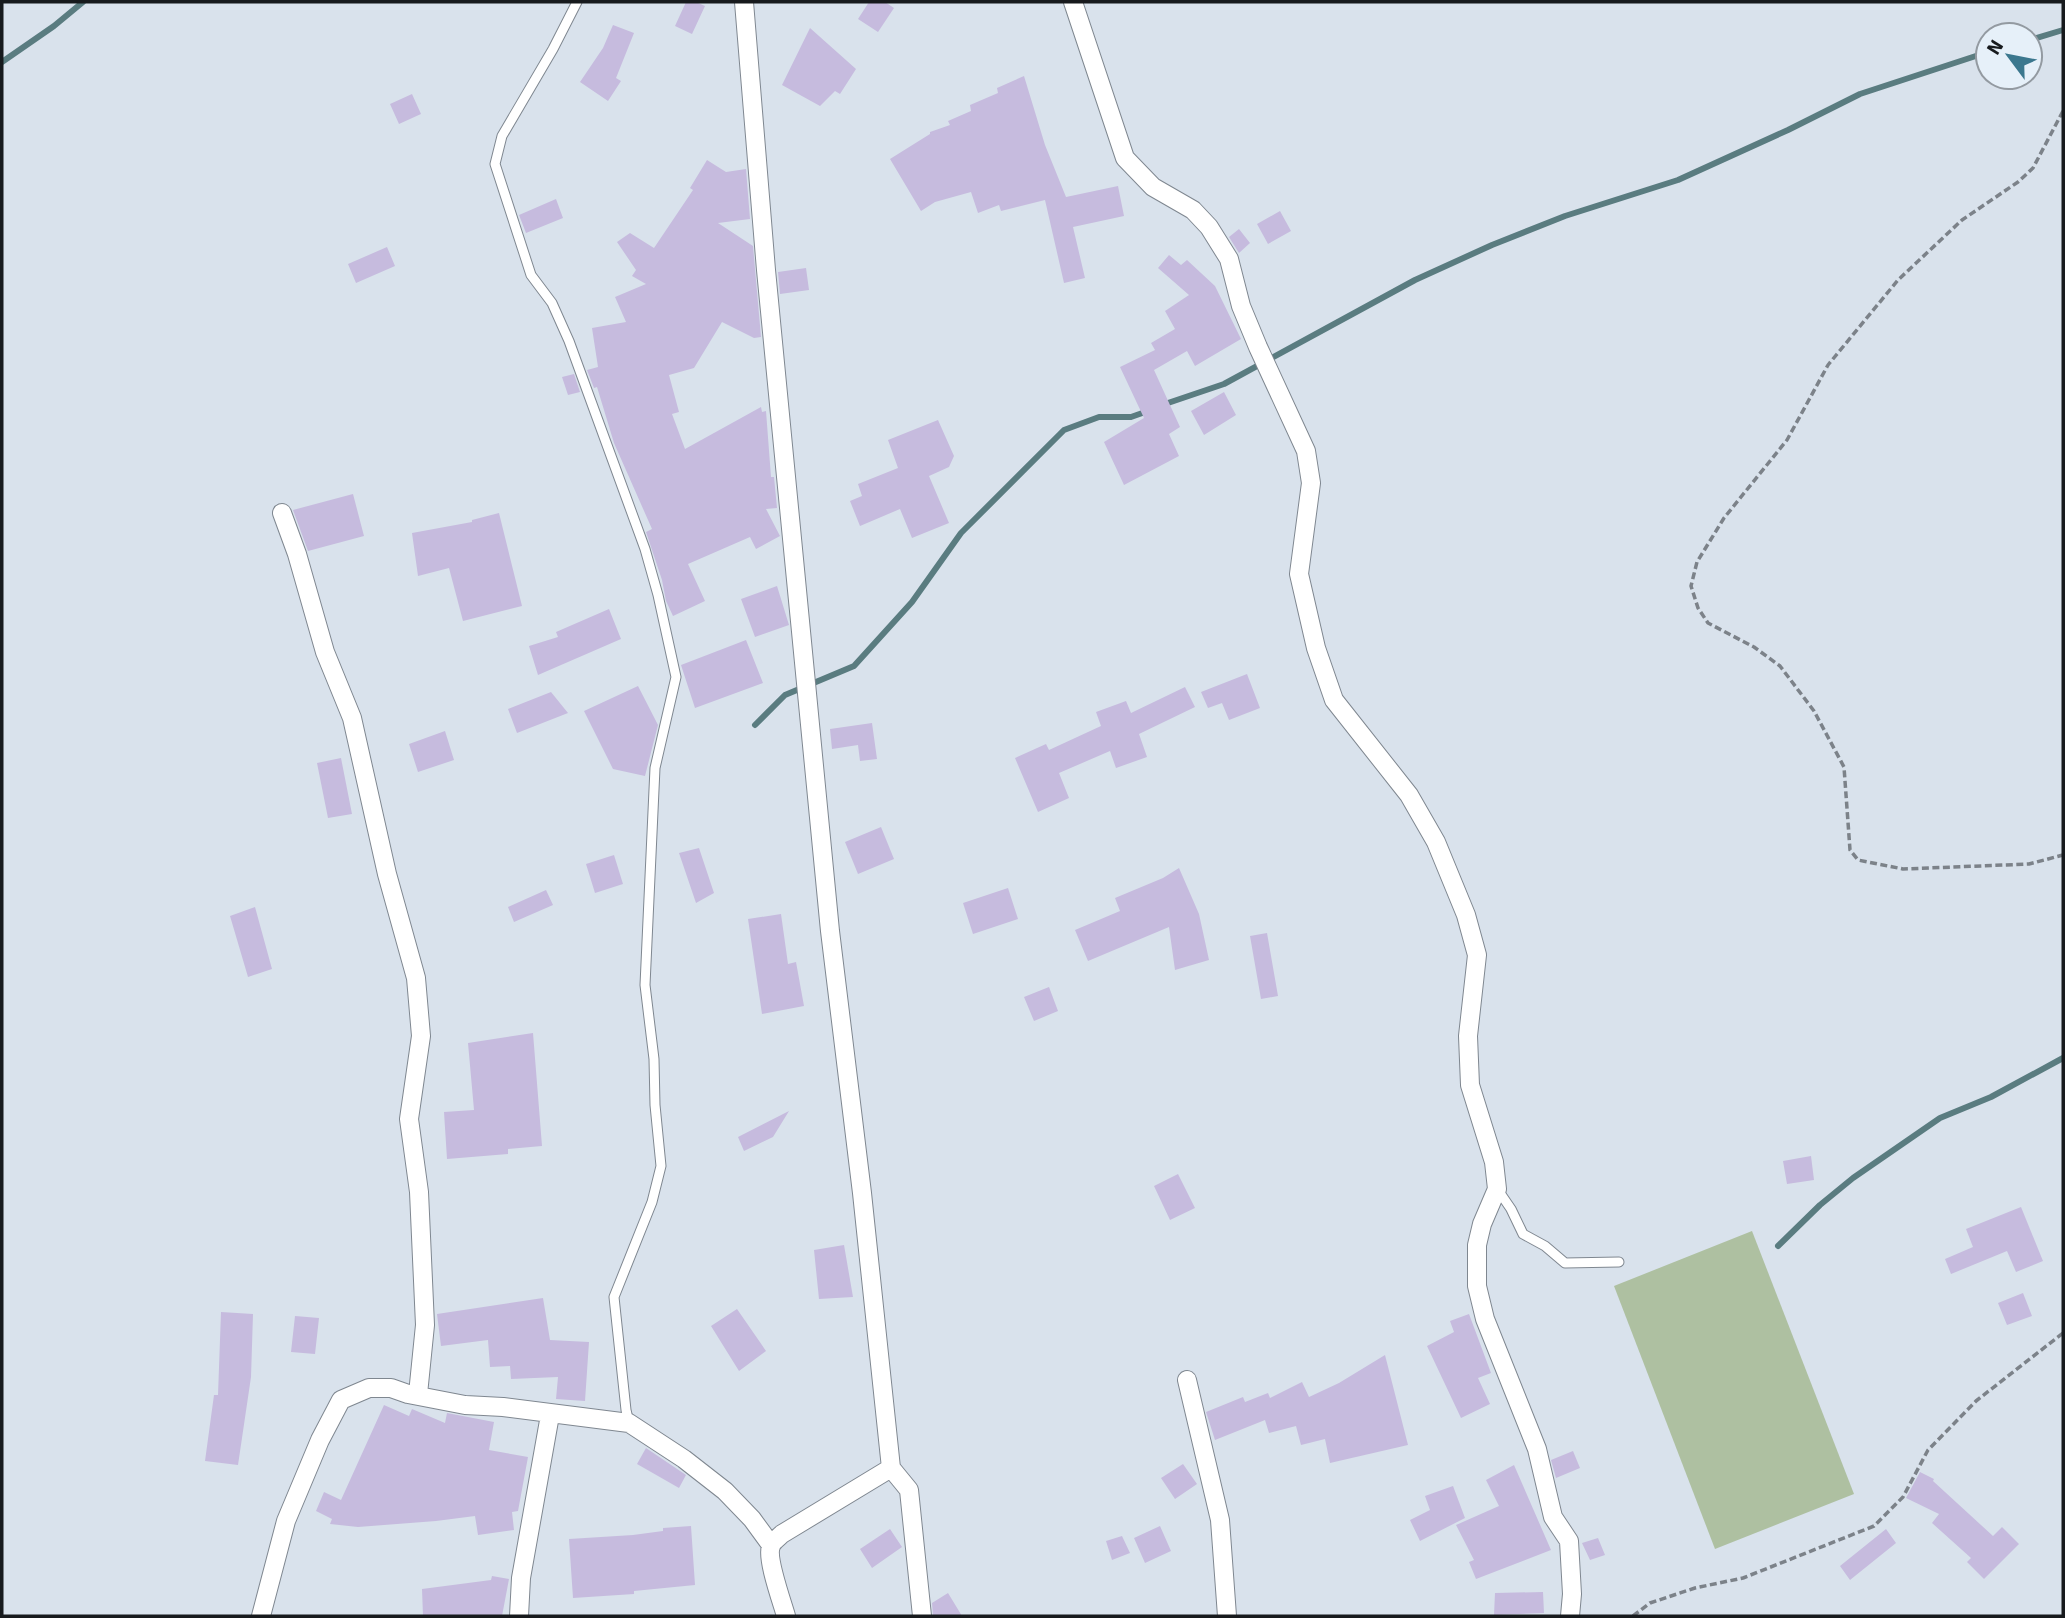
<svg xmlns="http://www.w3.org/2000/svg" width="2065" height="1618" viewBox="0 0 2065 1618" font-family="Signika,sans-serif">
  <rect width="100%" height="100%" fill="#d9e2ec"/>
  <path fill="#aec0a1" d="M1752 1231 1854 1494 1715 1549 1614 1286Z"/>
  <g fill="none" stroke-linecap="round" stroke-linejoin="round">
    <path stroke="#5a7c80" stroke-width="6" d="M2030 40 2063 30
      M2 62 54 26 83 2
      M1162 405 1224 384 1415 280 1492 245 1565 216 1678 180 1788 130 1860 94 1988 52
      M755 725 785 695 854 666 912 602 961 533 1064 430 1099 417H1131L1148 411
      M1778 1246 1820 1205 1853 1178 1940 1118 1991 1097 2063 1058"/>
  </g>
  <path fill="#c6bbde" d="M686 2H696L705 6 692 34 675 26Z
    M869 2H885L894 8 878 32 858 19Z
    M613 25 634 33 616 78 621 81 608 101 580 82 603 48Z
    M810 28 856 69 840 94 835 91 820 106 782 85Z
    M1024 76 1045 145 1066 197 1118 186 1124 216 1073 227 1085 278 1064 283 1045 200 1001 211 999 205 978 213 971 192 935 202 921 211 890 159 930 134V132L950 125 948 121 971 111 970 105 998 93 997 88Z
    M412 94 421 114 399 124 390 104Z
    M707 160 726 172 746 169 750 219 718 223 753 246 761 337 754 338 722 322 694 368 669 375 679 412 672 414 685 449 761 407 762 412 766 411 771 477H774L777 508 766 509 780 536 756 549 750 537 688 564 705 601 673 616 666 601 662 580 646 532 652 529 614 443 597 387 594 388 587 370 598 367 592 328 626 322 615 297 646 284 632 276 636 270 617 242 630 233 654 248 693 190 690 188Z
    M556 199 563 218 526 233 519 215Z
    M1280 211 1291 231 1268 244 1257 224Z
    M1239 229 1250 243 1239 253 1229 237Z
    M387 247 395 266 356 283 348 264Z
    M1169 255 1181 265 1187 260 1215 286 1241 339 1195 366 1187 351 1154 370 1180 427 1169 434 1179 456 1124 485 1104 442 1144 418 1120 367 1155 350 1151 343 1175 329 1165 311 1189 295 1158 268Z
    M806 268 809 290 780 294 778 272Z
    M574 374 580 392 568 395 562 377Z
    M1224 392 1236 415 1204 435 1191 411Z
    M938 420 954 456 949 467 929 476 949 523 912 538 900 509 860 526 850 501 862 496 858 484 898 468 888 440Z
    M353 494 364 536 308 551 293 510Z
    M499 513 522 606 463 621 449 568 418 576 412 533 472 522V520Z
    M777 586 789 625 755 637 741 599Z
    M609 609 621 639 538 675 529 646 558 637 556 632Z
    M746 640 763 683 695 708 681 665Z
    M1247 674 1260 708 1229 720 1222 703 1208 708 1201 692Z
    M638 686 658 725 645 776 613 769 584 711Z
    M1185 687 1195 707 1139 734 1147 757 1116 768 1110 751 1059 773 1069 798 1038 812 1015 758 1046 744 1049 750 1101 726 1096 712 1126 701 1131 713Z
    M551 692 568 713 517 733 508 709Z
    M872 723 877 759 860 761 858 745 832 749 830 729Z
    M445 731 454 760 418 772 409 744Z
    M341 758 352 814 328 818 317 763Z
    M881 827 894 859 858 874 845 842Z
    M699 848 714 893 696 903 679 853Z
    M614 855 623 884 595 893 586 864Z
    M1179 868 1199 914 1209 960 1175 970 1169 927 1088 961 1075 930 1120 911 1115 898 1163 878Z
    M1008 888 1018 919 973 934 963 903Z
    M546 890 553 905 514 922 508 907Z
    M255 907 272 969 248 977 230 916Z
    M781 914 788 964 796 962 804 1006 762 1014 748 919Z
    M1267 933 1278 996 1261 999 1250 936Z
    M1049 987 1058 1011 1034 1021 1024 997Z
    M533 1033 542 1146 508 1149V1154L447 1159 444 1112 474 1110 468 1043Z
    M789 1111 773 1137 744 1151 738 1137Z
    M1811 1156 1814 1180 1787 1184 1783 1161Z
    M1178 1174 1195 1208 1170 1220 1154 1186Z
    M2021 1207 2043 1261 2016 1272 2007 1251 1951 1274 1945 1259 1973 1247 1966 1229Z
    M844 1245 853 1297 819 1299 814 1250Z
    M2023 1293 2032 1316 2007 1325 1998 1303Z
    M543 1298 550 1340 589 1342 585 1401 556 1399 558 1377 511 1379 510 1366 490 1367 488 1340 441 1346 437 1314Z
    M737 1309 766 1351 739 1371 711 1326Z
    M221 1312 253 1314 251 1377 238 1465 205 1461 214 1395H218Z
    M1469 1314 1491 1373 1478 1378 1490 1404 1461 1418 1427 1346 1454 1332 1450 1321Z
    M295 1316 319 1318 315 1354 291 1352Z
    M1385 1355 1408 1445 1330 1463 1325 1439 1301 1445 1296 1426 1269 1433 1265 1420 1215 1440 1206 1412 1243 1397 1245 1402 1268 1393 1270 1398 1302 1382 1309 1397 1339 1383Z
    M384 1405 409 1416 412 1409 445 1423 447 1413 494 1422 489 1450 528 1457 518 1511 512 1512 514 1530 478 1535 475 1516 436 1521 358 1527 330 1524 332 1519 316 1511 324 1492 341 1500Z
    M646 1448 686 1475 679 1488 637 1464Z
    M1573 1451 1580 1468 1556 1478 1551 1460Z
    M1183 1464 1197 1484 1175 1499 1161 1478Z
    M1514 1465 1551 1550 1476 1579 1469 1562 1474 1560 1456 1525 1499 1506 1486 1480Z
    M1920 1472 1934 1479 1933 1481 1993 1536 2002 1527 2019 1544 1984 1579 1967 1562 1971 1558 1932 1523 1939 1514 1906 1498Z
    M1453 1486 1465 1518 1420 1541 1410 1520 1430 1510 1425 1496Z
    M691 1526 695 1585 634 1591V1594L573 1598 569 1539 633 1535 663 1531V1528Z
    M1160 1526 1171 1551 1145 1563 1134 1538Z
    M890 1529 902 1547 872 1568 860 1549Z
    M1886 1529 1896 1543 1850 1580 1840 1566Z
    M1122 1536 1130 1553 1112 1560 1106 1541Z
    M1598 1538 1605 1555 1590 1560 1582 1543Z
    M492 1576 509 1579 502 1616H423L422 1589 491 1580Z
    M1543 1592 1544 1613 1494 1615 1495 1593Z
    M948 1593 962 1616 933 1615 932 1603Z"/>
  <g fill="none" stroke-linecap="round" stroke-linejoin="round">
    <defs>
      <path id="lane" d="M577 2 553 49 502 136 495 164 531 275 552 303 569 341 645 549 658 595 676 677 655 768 645 985 654 1059 655 1105 661 1166 652 1202 614 1297 626 1410 629 1423
        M1498 1190 1511 1209 1523 1234 1545 1246 1565 1263 1619 1262"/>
      <path id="street" d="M744 2 766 270 830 931 862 1193 891 1468 909 1490 922 1616
        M1073 2 1125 158 1153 187 1193 210 1209 227 1229 259 1241 306 1258 347 1306 451 1311 483 1299 574 1316 648 1334 700 1409 795 1436 842 1466 915 1477 955 1468 1036 1470 1085 1494 1162 1497 1189 1482 1224 1477 1245V1286L1485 1319 1537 1449 1553 1517 1569 1541 1572 1594 1570 1616
        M282 513 297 554 325 652 352 718 387 874 416 978 421 1036 409 1119 419 1192 425 1325 418 1394
        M1187 1380 1220 1520 1227 1616
        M261 1616 286 1521 320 1440 341 1400 369 1388H391L408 1394 465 1405 503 1407 629 1423 684 1459 725 1491 752 1519 771 1545
        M519 1616 521 1578 550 1415
        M786 1616C782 1602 766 1558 771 1546 772 1542 779 1537 782 1534L891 1468"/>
    </defs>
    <use href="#lane" stroke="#7f8790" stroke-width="11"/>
    <use href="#street" stroke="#7f8790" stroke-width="20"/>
    <path stroke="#7c8289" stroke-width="3.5" stroke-dasharray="7 3.5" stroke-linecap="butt" d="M2063 111 2033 168 2018 182 1962 220 1898 280 1828 365 1787 440 1724 518 1697 562 1691 586 1698 608 1708 623 1754 647 1780 666 1814 711 1844 767 1850 850 1858 860 1903 869 2029 864 2063 855
      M1633 1616 1650 1603 1695 1588 1743 1578 1874 1526 1903 1497 1928 1450 1976 1401 2063 1333"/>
    <use href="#lane" stroke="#fff" stroke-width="9"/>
    <use href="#street" stroke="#fff" stroke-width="18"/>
  </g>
  <rect width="2065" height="1618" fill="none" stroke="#171a1d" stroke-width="7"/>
  <g transform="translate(2009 56) rotate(302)"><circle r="33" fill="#e6f0f9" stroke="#939aa1" stroke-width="2"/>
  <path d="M0-5L12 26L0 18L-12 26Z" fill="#3b778e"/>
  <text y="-10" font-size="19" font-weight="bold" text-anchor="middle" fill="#171a1d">N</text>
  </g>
</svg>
